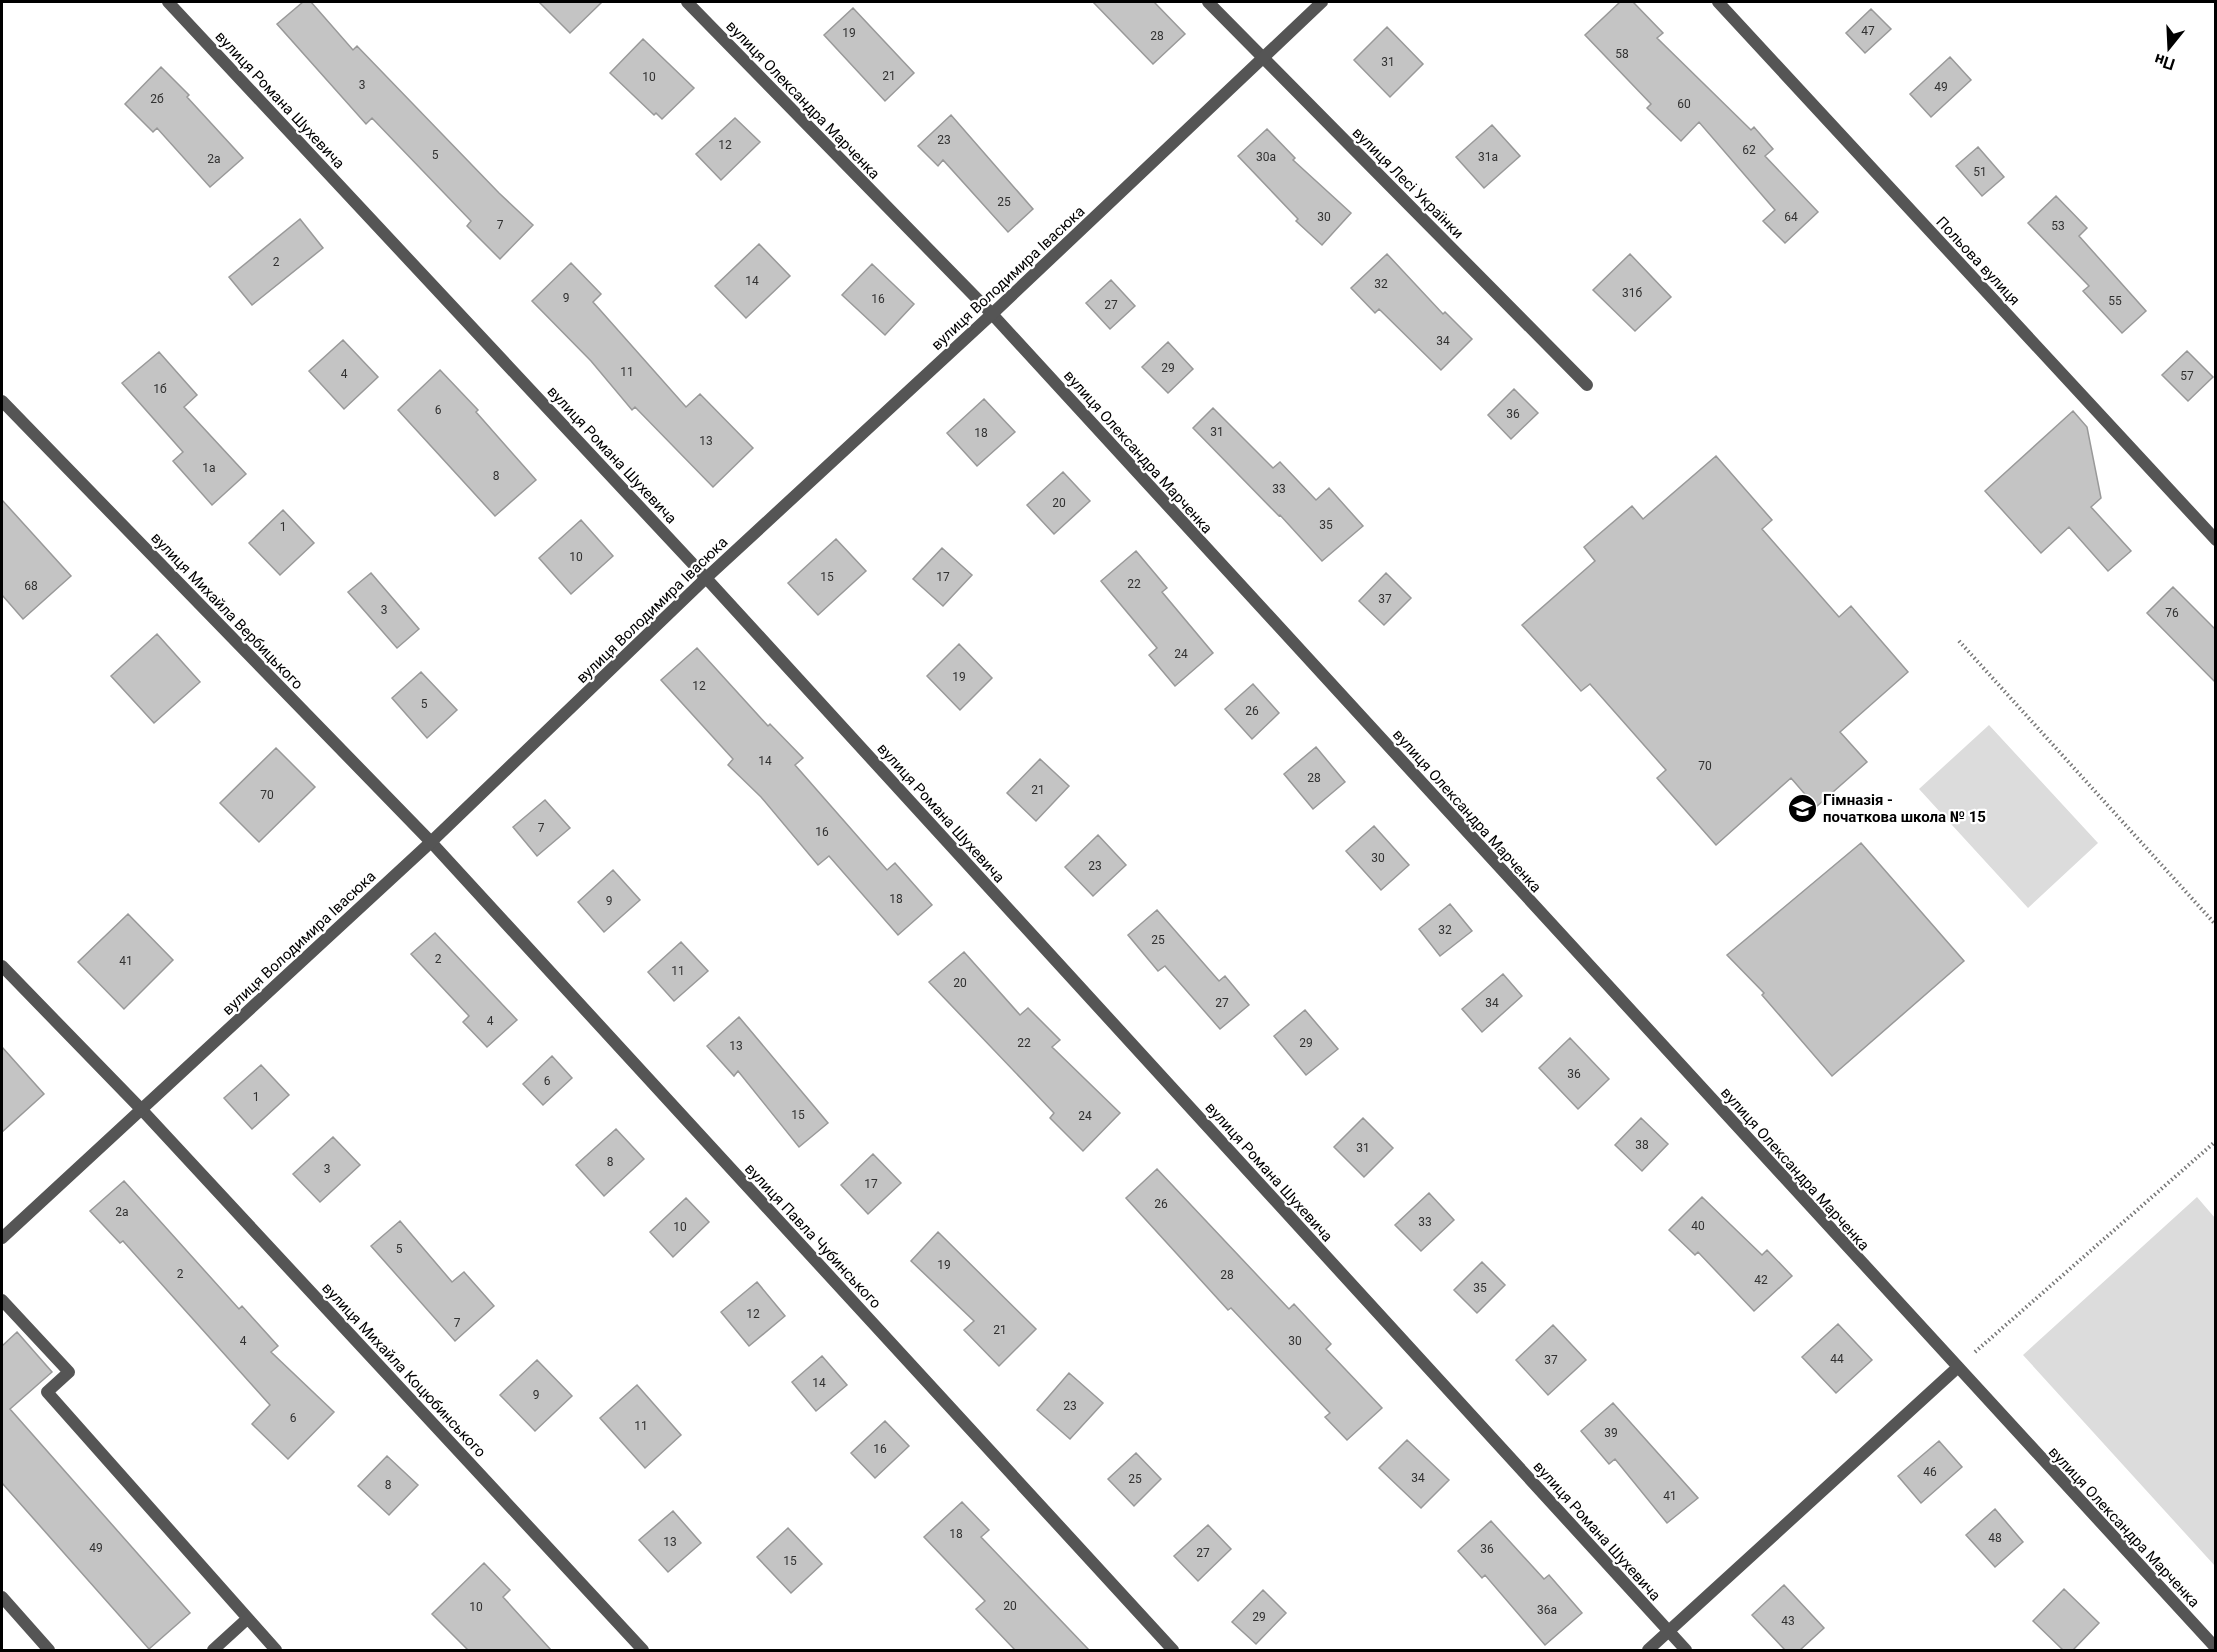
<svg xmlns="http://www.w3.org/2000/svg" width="2217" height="1652" viewBox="0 0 2217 1652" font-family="Roboto,sans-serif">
  <rect width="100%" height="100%" fill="#fff"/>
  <path fill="#dcdcdc" d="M1989 725 2098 843 2028 908 1919 789Z
    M2197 1197 2215 1218V1566L2023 1355Z"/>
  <path fill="#c4c4c4" stroke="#999" stroke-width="1.5" d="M303 2H311L353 50 357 46 499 193 533 225 500 259 467 226 471 221 372 118 366 124 277 24Z
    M539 2H602L570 33Z
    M1093 2H1154L1185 34 1153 64Z
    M1620 2H1633L1663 33 1657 38 1751 130 1754 127 1773 149 1765 156 1818 212 1785 243 1763 221 1775 210 1699 122 1681 141 1647 108 1651 104 1585 35Z
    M853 8 914 73 885 101 824 35Z
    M1871 9 1891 29 1865 53 1846 33Z
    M1387 27 1423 64 1390 97 1354 60Z
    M643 39 694 88 662 119 656 113 654 115 610 73Z
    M1950 57 1971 80 1931 117 1910 94Z
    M161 67 189 95 187 97 243 158 210 187 157 128 153 132 125 104Z
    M951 115 1033 209 1008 232 943 160 938 166 918 146Z
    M735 118 760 142 721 180 696 154Z
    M1492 125 1520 156 1484 188 1456 157Z
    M1267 129 1295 158 1293 160 1351 213 1322 245 1296 221 1298 219 1238 156Z
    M1978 147 2004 177 1982 196 1956 166Z
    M2056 196 2087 228 2079 236 2146 311 2122 333 2083 291 2089 286 2028 223Z
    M300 219 323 248 252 305 229 277Z
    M759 244 790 276 746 318 715 286Z
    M1387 254 1443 314 1445 312 1472 339 1441 370 1379 309 1375 313 1351 288Z
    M1630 254 1671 297 1635 331 1593 290Z
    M571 263 601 294 593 302 686 407 700 394 753 448 713 487 635 407 632 410 591 361 532 301Z
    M872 264 914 304 885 335 842 295Z
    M1111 280 1135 306 1110 329 1086 303Z
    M343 340 378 377 344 409 309 371Z
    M1168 342 1193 369 1168 393 1142 367Z
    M2187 351 2213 377 2188 401 2162 375Z
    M159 352 197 395 184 407 246 474 212 505 173 461 183 452 122 383Z
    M440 370 478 410 476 412 536 480 495 516 398 410Z
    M1514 389 1538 413 1511 439 1488 415Z
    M984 399 1015 432 977 466 947 433Z
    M1213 408 1273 468 1280 462 1316 500 1329 488 1363 526 1322 561 1280 515 1279 516 1193 428Z
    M2073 411 2087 427 2101 498 2091 507 2131 551 2108 571 2069 527 2041 553 1985 491Z
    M1716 456 1772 520 1762 529 1839 617 1851 606 1908 672 1840 732 1867 762 1816 807 1791 778 1716 845 1657 778 1666 770 1590 684 1581 691 1522 625 1595 561 1584 547 1632 506 1643 519Z
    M1063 472 1090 501 1054 534 1027 505Z
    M2 500 71 576 23 619 2 595Z
    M283 510 314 543 280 575 249 543Z
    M581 520 613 556 571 594 539 558Z
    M836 539 866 571 818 615 788 583Z
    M942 548 972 575 943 606 913 579Z
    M1136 551 1167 588 1162 592 1213 653 1175 686 1149 655 1157 648 1101 581Z
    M371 573 419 629 397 648 348 592Z
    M1386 573 1411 598 1384 625 1359 601Z
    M2173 587 2216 630V683L2147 613Z
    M157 634 200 682 154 723 111 676Z
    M959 644 992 678 960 710 927 676Z
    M697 648 768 726 770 724 803 758 795 765 887 870 895 863 932 905 898 935 829 856 818 865 761 797 728 765 733 759 661 680Z
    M421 672 457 710 427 738 392 698Z
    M1253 684 1279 713 1252 739 1225 709Z
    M1316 747 1345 782 1313 809 1284 774Z
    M276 748 315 787 259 842 220 803Z
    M1040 759 1069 786 1036 821 1007 793Z
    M545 800 570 828 537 856 513 827Z
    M1374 826 1409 865 1381 890 1346 851Z
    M1098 835 1126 865 1093 896 1065 867Z
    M1861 843 1964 961 1832 1076 1762 995 1764 993 1727 955Z
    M613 870 640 900 604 932 578 902Z
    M1450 904 1472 931 1440 956 1419 929Z
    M1157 910 1219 981 1225 976 1249 1005 1220 1029 1165 966 1158 971 1128 935Z
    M128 914 173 960 124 1009 78 962Z
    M435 933 517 1020 487 1047 463 1022 469 1016 411 954Z
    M681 942 708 971 674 1001 648 972Z
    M964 952 1020 1015 1028 1008 1060 1040 1052 1047 1120 1113 1083 1151 1050 1118 1054 1113 929 982Z
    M1503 974 1522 996 1482 1032 1462 1009Z
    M1305 1010 1338 1049 1306 1075 1274 1036Z
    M739 1017 828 1123 799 1147 738 1071 734 1076 707 1046Z
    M1570 1038 1609 1079 1578 1109 1539 1068Z
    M2 1047 44 1094 2 1132Z
    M552 1056 572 1078 543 1105 523 1084Z
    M261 1065 289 1095 252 1129 224 1098Z
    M1363 1118 1393 1148 1364 1177 1334 1147Z
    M1641 1118 1668 1144 1642 1171 1615 1145Z
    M616 1129 644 1159 604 1196 576 1165Z
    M333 1137 360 1165 320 1202 293 1174Z
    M873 1154 901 1183 868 1214 841 1185Z
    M1157 1169 1289 1309 1294 1304 1331 1344 1326 1349 1382 1408 1347 1440 1325 1417 1330 1413 1231 1308 1228 1310 1126 1198Z
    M124 1181 239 1309 242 1306 278 1346 271 1352 334 1412 288 1459 252 1424 270 1405 123 1241 120 1243 90 1211Z
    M1429 1193 1454 1220 1421 1251 1395 1225Z
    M1702 1197 1762 1255 1767 1250 1792 1276 1754 1311 1698 1252 1695 1255 1669 1230Z
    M686 1198 709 1222 673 1257 650 1232Z
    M400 1221 452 1282 464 1272 494 1306 455 1341 371 1246Z
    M938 1232 1036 1329 999 1366 964 1330 974 1321 911 1261Z
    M1482 1262 1505 1285 1477 1313 1454 1290Z
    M757 1282 785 1316 749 1346 721 1312Z
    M1838 1324 1872 1360 1836 1393 1802 1357Z
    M1553 1325 1586 1360 1548 1395 1516 1360Z
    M17 1332 52 1372 10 1409 190 1613 149 1649 2 1483V1346Z
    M822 1356 847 1385 816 1411 792 1382Z
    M537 1360 572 1396 535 1431 500 1395Z
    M1069 1373 1103 1403 1070 1439 1037 1410Z
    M637 1385 681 1435 645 1468 600 1418Z
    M1613 1403 1698 1498 1667 1523 1615 1459 1609 1464 1581 1431Z
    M885 1421 909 1446 875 1478 851 1453Z
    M1407 1440 1449 1480 1421 1508 1379 1468Z
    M1939 1441 1962 1467 1921 1503 1898 1476Z
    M1136 1453 1161 1479 1134 1506 1108 1479Z
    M387 1456 418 1485 389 1515 358 1486Z
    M962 1502 989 1530 981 1537 1089 1650H1015L976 1609 985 1601 924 1537Z
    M1995 1509 2023 1542 1995 1567 1966 1535Z
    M673 1511 701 1543 668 1572 639 1540Z
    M1491 1521 1544 1579 1549 1575 1582 1613 1545 1645 1485 1575 1482 1578 1458 1551Z
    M1208 1525 1231 1549 1198 1581 1174 1556Z
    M788 1528 822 1564 791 1593 757 1557Z
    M484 1563 510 1590 503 1597 551 1650H468L432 1614Z
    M1784 1585 1824 1628 1800 1650H1785L1752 1615Z
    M2064 1589 2099 1623 2073 1650H2063L2033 1621Z
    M1263 1590 1286 1613 1256 1644 1232 1622Z"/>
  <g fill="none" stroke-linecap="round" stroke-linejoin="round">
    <path stroke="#777" stroke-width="4" stroke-dasharray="1.5 3" stroke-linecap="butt" d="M1959 641 2216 925
      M1975 1352 2216 1141"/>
    <path stroke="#555" stroke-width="12" d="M2 1300 69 1372 47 1392 276 1650
      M213 1650 247 1619"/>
    <path stroke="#555" stroke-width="12" d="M168 2 706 578 1686 1650
      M687 2 992 314 2216 1648
      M1208 2 1587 385
      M1718 2 2216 540
      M2 401 431 842 1173 1650
      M2 966 142 1110 643 1650
      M1648 1650 1957 1368"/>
    <path stroke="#555" stroke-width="12" d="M2 1238 431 842 706 578 992 314 1322 2
      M2 1597 49 1650"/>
  </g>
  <defs>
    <symbol id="school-disc" viewBox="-11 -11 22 22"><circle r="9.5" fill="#000" stroke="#fff"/><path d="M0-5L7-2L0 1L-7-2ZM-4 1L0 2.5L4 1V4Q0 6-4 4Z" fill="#fff"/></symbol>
  </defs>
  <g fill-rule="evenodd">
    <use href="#school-disc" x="1786" y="792" width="33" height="33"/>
  </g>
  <g text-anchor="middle" stroke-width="4.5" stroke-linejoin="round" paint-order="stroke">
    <g font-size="12" fill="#313131">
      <text x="1868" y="35">47</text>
      <text x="849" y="37">19</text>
      <text x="1157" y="40">28</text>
      <text x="1622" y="58">58</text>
      <text x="1388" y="66">31</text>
      <text x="889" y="80">21</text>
      <text x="649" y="81">10</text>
      <text x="362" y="89">3</text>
      <text x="1941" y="91">49</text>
      <text x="157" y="103">2б</text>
      <text x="1684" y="108">60</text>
      <text x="944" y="144">23</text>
      <text x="725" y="149">12</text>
      <text x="1749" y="154">62</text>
      <text x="435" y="159">5</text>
      <text x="1266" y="161">30а</text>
      <text x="1488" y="161">31а</text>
      <text x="214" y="163">2а</text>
      <text x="1980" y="176">51</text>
      <text x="1004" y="206">25</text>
      <text x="1324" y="221">30</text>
      <text x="1791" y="221">64</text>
      <text x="500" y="229">7</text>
      <text x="2058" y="230">53</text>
      <text x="276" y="266">2</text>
      <text x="752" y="285">14</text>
      <text x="1381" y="288">32</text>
      <text x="1632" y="297">31б</text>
      <text x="566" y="302">9</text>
      <text x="878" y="303">16</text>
      <text x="2115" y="305">55</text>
      <text x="1111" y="309">27</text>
      <text x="1443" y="345">34</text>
      <text x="1168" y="372">29</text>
      <text x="627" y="376">11</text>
      <text x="344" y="378">4</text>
      <text x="2187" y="380">57</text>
      <text x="160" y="393">1б</text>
      <text x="438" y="414">6</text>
      <text x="1513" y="418">36</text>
      <text x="1217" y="436">31</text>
      <text x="981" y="437">18</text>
      <text x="706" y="445">13</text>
      <text x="209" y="472">1а</text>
      <text x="496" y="480">8</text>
      <text x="1279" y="493">33</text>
      <text x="1059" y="507">20</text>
      <text x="1326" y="529">35</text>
      <text x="283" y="531">1</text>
      <text x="576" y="561">10</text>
      <text x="827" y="581">15</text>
      <text x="943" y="581">17</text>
      <text x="1134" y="588">22</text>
      <text x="31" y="590">68</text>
      <text x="1385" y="603">37</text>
      <text x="384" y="614">3</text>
      <text x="2172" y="617">76</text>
      <text x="1181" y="658">24</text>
      <text x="959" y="681">19</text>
      <text x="699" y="690">12</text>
      <text x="424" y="708">5</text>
      <text x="1252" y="715">26</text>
      <text x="765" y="765">14</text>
      <text x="1705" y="770">70</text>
      <text x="1314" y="782">28</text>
      <text x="1038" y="794">21</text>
      <text x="267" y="799">70</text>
      <text x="541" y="832">7</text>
      <text x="822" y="836">16</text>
      <text x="1378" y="862">30</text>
      <text x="1095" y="870">23</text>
      <text x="896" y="903">18</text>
      <text x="609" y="905">9</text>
      <text x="1445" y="934">32</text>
      <text x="1158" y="944">25</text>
      <text x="438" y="963">2</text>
      <text x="126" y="965">41</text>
      <text x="678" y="975">11</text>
      <text x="960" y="987">20</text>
      <text x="1222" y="1007">27</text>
      <text x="1492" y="1007">34</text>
      <text x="490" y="1025">4</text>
      <text x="1024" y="1047">22</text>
      <text x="1306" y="1047">29</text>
      <text x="736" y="1050">13</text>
      <text x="1574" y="1078">36</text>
      <text x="547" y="1085">6</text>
      <text x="256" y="1101">1</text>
      <text x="798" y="1119">15</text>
      <text x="1085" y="1120">24</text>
      <text x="1642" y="1149">38</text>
      <text x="1363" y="1152">31</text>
      <text x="610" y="1166">8</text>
      <text x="327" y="1173">3</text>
      <text x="871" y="1188">17</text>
      <text x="1161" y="1208">26</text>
      <text x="122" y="1216">2а</text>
      <text x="1425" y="1226">33</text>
      <text x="1698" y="1230">40</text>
      <text x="680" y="1231">10</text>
      <text x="399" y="1253">5</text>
      <text x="944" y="1269">19</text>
      <text x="180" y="1278">2</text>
      <text x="1227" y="1279">28</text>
      <text x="1761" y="1284">42</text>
      <text x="1480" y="1292">35</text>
      <text x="753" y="1318">12</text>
      <text x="457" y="1327">7</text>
      <text x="1000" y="1334">21</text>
      <text x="243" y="1345">4</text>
      <text x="1295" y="1345">30</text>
      <text x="1837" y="1363">44</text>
      <text x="1551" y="1364">37</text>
      <text x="819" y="1387">14</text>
      <text x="536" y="1399">9</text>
      <text x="1070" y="1410">23</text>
      <text x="293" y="1422">6</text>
      <text x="641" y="1430">11</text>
      <text x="1611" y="1437">39</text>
      <text x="880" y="1453">16</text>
      <text x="1930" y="1476">46</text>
      <text x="1418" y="1482">34</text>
      <text x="1135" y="1483">25</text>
      <text x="388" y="1489">8</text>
      <text x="1670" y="1500">41</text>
      <text x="956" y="1538">18</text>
      <text x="1995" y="1542">48</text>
      <text x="670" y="1546">13</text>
      <text x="96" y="1552">49</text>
      <text x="1487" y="1553">36</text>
      <text x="1203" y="1557">27</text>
      <text x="790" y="1565">15</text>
      <text x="1010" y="1610">20</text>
      <text x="476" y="1611">10</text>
      <text x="1547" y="1614">36а</text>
      <text x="1259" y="1621">29</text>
      <text x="1788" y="1625">43</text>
    </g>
    <g font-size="15" fill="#000" stroke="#fff">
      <text transform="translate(280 100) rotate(47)" y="5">вулиця Романа Шухевича</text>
      <text transform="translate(803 100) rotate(46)" y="5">вулиця Олександра Марченка</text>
      <text transform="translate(1408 183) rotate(45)" y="5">вулиця Лесі Українки</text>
      <text transform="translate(1978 261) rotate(47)" y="5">Польова вулиця</text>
      <text transform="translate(1008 278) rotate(-43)" y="5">вулиця Володимира Івасюка</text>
      <text transform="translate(1138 452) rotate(48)" y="5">вулиця Олександра Марченка</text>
      <text transform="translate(612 455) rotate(47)" y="5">вулиця Романа Шухевича</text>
      <text transform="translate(652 610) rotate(-44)" y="5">вулиця Володимира Івасюка</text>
      <text transform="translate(227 611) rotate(46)" y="5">вулиця Михайла Вербицького</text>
      <text transform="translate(1467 811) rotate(48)" y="5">вулиця Олександра Марченка</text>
      <text transform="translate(941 813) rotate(48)" y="5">вулиця Романа Шухевича</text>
      <text transform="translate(299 943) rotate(-43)" y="5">вулиця Володимира Івасюка</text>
      <text transform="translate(1795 1169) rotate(48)" y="5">вулиця Олександра Марченка</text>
      <text transform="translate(1269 1172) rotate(48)" y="5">вулиця Романа Шухевича</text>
      <text transform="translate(813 1236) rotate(47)" y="5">вулиця Павла Чубинського</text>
      <text transform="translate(404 1370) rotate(47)" y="5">вулиця Михайла Коцюбинського</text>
      <text transform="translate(2124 1527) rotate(47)" y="5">вулиця Олександра Марченка</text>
      <text transform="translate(1597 1531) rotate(48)" y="5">вулиця Романа Шухевича</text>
    </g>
    <g font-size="15" font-weight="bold" fill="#000" stroke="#fff" text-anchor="start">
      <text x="1823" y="805">Гімназія -<tspan x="1823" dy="17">початкова школа № 15</tspan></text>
    </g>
  </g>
  <rect width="2217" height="1652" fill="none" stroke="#000000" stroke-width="6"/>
  <g transform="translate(2169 48) rotate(198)" stroke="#ffffff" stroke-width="4.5" paint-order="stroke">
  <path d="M0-4.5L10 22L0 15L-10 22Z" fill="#000000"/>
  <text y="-9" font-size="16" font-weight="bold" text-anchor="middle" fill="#000000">Пн</text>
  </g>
</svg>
